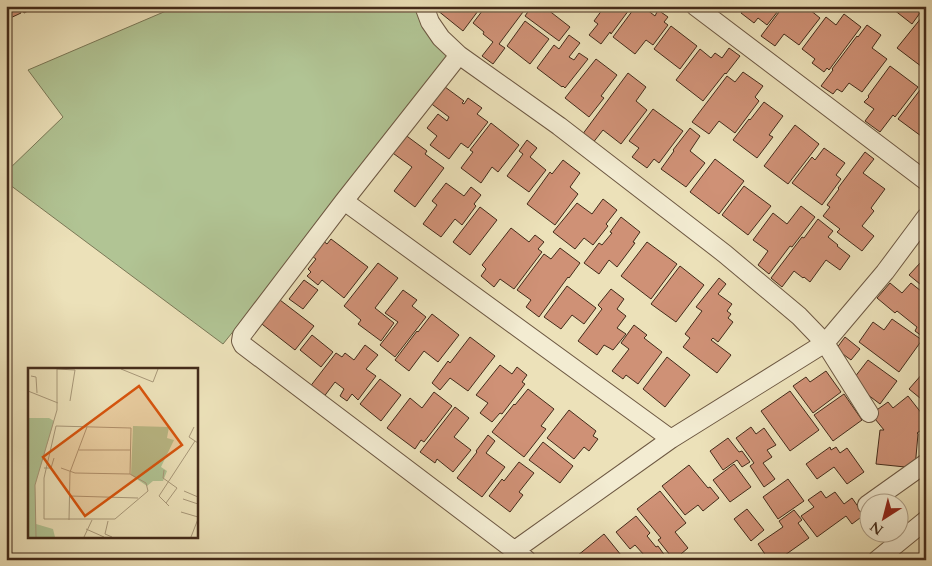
<svg xmlns="http://www.w3.org/2000/svg" width="932" height="566" viewBox="0 0 932 566" font-family="Cardo,serif">
  <rect width="100%" height="100%" fill="#ece1b9"/>
  <filter id="stains"><feTurbulence type="fractalNoise" baseFrequency=".004" numOctaves="4"/><feColorMatrix values="0 0 0 0 .2 0 0 0 0 .09 0 0 0 0 .02 0 0 0 .5 -.17"/></filter>
  <radialGradient id="worn" r=".72"><stop offset=".6" stop-color="#630" stop-opacity="0"/><stop offset="1" stop-color="#630" stop-opacity=".3"/></radialGradient>
  <path fill="#b1c494" stroke="#7a7857" d="M172 6H430L455 57 223 344 6 182V172L63 117 28 70 166 11Z"/>
  <path fill="#cf9176" stroke="#432b1a" d="M6 6H17L21 13 6 20Z
    M21 6H38L24 13Z
    M432 6H480L481 7 463 31Z
    M486 6H516L523 12 499 44 505 48 493 64 482 56 493 42 483 34 484 32 473 23Z
    M532 6H543L570 27 559 41 525 16Z
    M597 6H632L611 34 610 32 601 44 589 35 598 24 594 21 602 10Z
    M636 6H642L655 16 658 10 668 17 664 22 668 25 653 45 646 40 635 54 613 37Z
    M745 6H782L767 25 758 18 754 23 741 13Z
    M788 6H805L820 18 799 45 784 34 775 46 761 36 782 8 785 10Z
    M889 6H925L912 24Z
    M926 12V70L897 48Z
    M844 14 861 27 829 70 827 68 824 72 812 63 815 59 802 49 826 17 836 25Z
    M525 21 549 39 530 64 507 46Z
    M867 25 881 35 872 48 887 59 862 92 849 83 842 92 837 89 833 94 821 86 833 70 832 69 857 36 858 37Z
    M671 26 697 46 680 69 654 49Z
    M569 35 580 43 569 57 574 60 579 53 588 59 565 88 563 86 562 87 537 68 554 45 559 49Z
    M729 48 740 56 726 74 725 73 703 101 676 80 700 49 711 58 715 53 722 58Z
    M596 59 617 75 601 96 604 98 589 117 565 98Z
    M890 66 918 87 895 117 893 115 880 132 865 121 874 109 864 102 869 97 868 96Z
    M743 72 763 86 755 97 759 101 735 133 719 121 709 134 692 122 727 76 735 82Z
    M628 73 646 87 636 101 647 110 621 144 603 130 592 144 582 135Z
    M441 84 464 101 462 103 464 104 468 98 482 108 477 114 488 122 468 148 461 143 449 159 430 145 437 136 427 128 438 114 447 121 449 117 429 102Z
    M920 90 925 94 926 93V130L921 136 898 119Z
    M764 102 783 116 769 135 773 137 757 158 733 140 749 119 750 120Z
    M653 109 683 131 659 163 654 159 647 168 632 157 639 148 629 141Z
    M491 123 519 145 498 172 492 167 481 183 461 168 473 152 470 150Z
    M795 125 819 144 788 184 764 166Z
    M690 128 700 136 690 151 705 163 686 187 661 169 674 151 673 150Z
    M404 134 427 151 425 154 444 168 415 207 394 191 412 167 390 151Z
    M527 140 537 148 530 157 546 170 529 192 507 176 523 154 519 151Z
    M824 148 845 163 836 175 841 179 822 205 792 183 812 157 815 160Z
    M865 152 874 159 863 173 885 189 871 208 874 211 862 226 874 236 862 251 837 232 840 229 823 216 830 207 827 205 839 189 838 188Z
    M715 159 744 181 719 214 690 192Z
    M563 160 580 173 570 187 578 194 555 225 527 204 550 172 552 174Z
    M446 183 464 196 471 187 481 195 474 204 476 206 462 225 455 219 441 237 423 224 437 205 432 201Z
    M744 186 771 206 748 235 722 215Z
    M603 199 617 210 606 224 608 226 593 245 584 238 575 249 553 232 577 203 592 214Z
    M801 206 815 217 792 247 790 246 769 274 758 265 768 251 753 240 773 213 787 224Z
    M480 207 497 220 470 255 453 242Z
    M621 217 640 232 633 242 635 243 617 267 609 260 599 274 584 263 599 243 602 245 612 233 610 232Z
    M818 219 833 231 828 237 838 245 837 246 850 256 840 270 826 260 810 282 804 277 803 278 794 271 782 287 771 278 802 237 804 238Z
    M511 228 529 242 535 235 544 242 538 249 542 252 514 289 500 279 494 287 481 276 486 269 482 265Z
    M321 239 327 244 331 239 368 267 344 298 322 280 318 285 307 276 311 272 308 269 316 259 309 254Z
    M647 242 677 264 651 299 621 276Z
    M560 248 580 263 569 278 568 277 539 317 526 307 531 300 517 290 544 254 551 259Z
    M921 262 925 265 926 264V289L909 275Z
    M378 263 398 278 375 308 394 323 381 341 358 324 361 320 344 306Z
    M680 266 704 285 676 322 651 304Z
    M719 278 726 284 718 294 732 304 727 311 731 314 728 318 733 322 718 342 713 338 711 340 731 355 717 373 683 347 690 338 685 334 702 311 696 307Z
    M304 280 318 290 303 309 289 299Z
    M890 283 902 293 911 283 926 295V339L915 331 917 327 897 311 895 313 877 298Z
    M567 286 596 308 584 324 572 315 561 329 544 317Z
    M611 289 624 299 617 309 626 316 617 328 626 334 613 350 604 345 597 355 578 341 602 309 598 305Z
    M403 290 417 300 412 306 426 317 395 357 380 345 398 322 385 313Z
    M276 297 314 326 295 350 258 321Z
    M432 314 459 335 438 362 424 351 409 371 395 360 417 331 418 332Z
    M892 319 922 340 899 372 859 342 873 322 884 330Z
    M634 325 647 335 644 338 662 352 638 384 626 375 623 379 612 371 629 349 621 343Z
    M312 335 333 352 321 367 300 350Z
    M470 337 495 356 468 391 450 378 440 390 432 383 448 361 450 363Z
    M845 337 860 349 851 360 836 349Z
    M365 345 378 355 366 369 376 376 358 400 352 394 347 401 340 396 344 389 335 382 323 398 309 388 336 353 342 357 345 353 354 360Z
    M667 357 690 375 665 407 643 389Z
    M868 360 897 381 880 404 851 382Z
    M500 365 512 374 517 367 527 375 522 382 525 384 502 414 500 413 492 422 480 413 488 403 476 395Z
    M826 371 841 392 813 413 793 386 806 377 810 382Z
    M923 373 926 375V403L909 389Z
    M380 379 401 395 381 421 360 404Z
    M528 389 554 409 541 426 546 429 524 457 492 432 514 404 515 405Z
    M790 391 819 430 790 451 761 411Z
    M434 392 452 406 424 442 421 440 415 449 387 428 410 398 422 408Z
    M844 394 862 420 833 441 814 415Z
    M908 396 926 419V427L917 433 918 434 915 468 876 464 880 430H884L871 414 888 402 893 408Z
    M455 407 469 418 454 437 471 450 453 472 437 459 435 463 420 452Z
    M569 410 596 431 593 436 598 439 589 451 584 447 574 459 547 438Z
    M751 427 756 434 764 428 776 445 767 450 772 457 763 463 775 479 764 487 750 466 754 463 736 438Z
    M488 435 495 441 486 453 505 467 482 497 457 478 477 452 476 451Z
    M728 438 739 452 742 451 750 462 742 467 737 460 723 470 710 451Z
    M543 442 573 466 560 483 529 460Z
    M830 447 831 450 836 447 840 453 847 448 864 472 847 484 834 467 817 479 806 464Z
    M519 462 534 473 519 492 523 495 510 512 489 496 502 479 504 481Z
    M734 464 751 487 730 502 713 480Z
    M689 465 708 488 710 487 719 498 703 511 698 505 685 515 662 486Z
    M788 479 804 501 778 519 763 497Z
    M660 491 686 523 675 532 688 548 674 560 658 540 661 538 637 509Z
    M821 491 826 498 835 492 844 504 852 498 864 515 852 524 846 516 817 537 801 516 814 507 808 500Z
    M747 509 764 530 751 541 734 519Z
    M794 510 802 520 798 523 809 538 778 560H769L758 544 783 527 779 521Z
    M636 516 650 533 647 536 656 547 658 546 668 560H640L645 556 635 545 630 549 616 532Z
    M604 534 621 555 622 554 627 560H572Z"/>
  <g fill="none" stroke-linecap="round" stroke-linejoin="round">
    <defs>
      <path id="street" d="M424 6 430 22 441 38 459 55 344 201 242 335 241 341 243 345 527 560
        M695 6 926 181
        M459 55 559 126 725 254 799 316 825 343 869 413
        M344 201 671 439
        M867 505 926 463
        M515 550 671 439 825 343 885 272 926 217
        M877 560 926 520"/>
    </defs>
    <use href="#street" stroke="#6d5842" stroke-width="20"/>
    <use href="#street" stroke="#f3ecd2" stroke-width="18"/>
  </g>
  <g transform="translate(28 368)">
    <rect width="170" height="170" fill="#ece1b9"/>
    <path d="M0 50H21L26 53 7 117 8 156 25 161 27 169H0ZM105 58 141 59 139 70 146 72 133 99 139 103 135 113H125L119 118 103 107Z" fill="#b1c494"/>
    <path fill="none" stroke="#a89879" stroke-width="1" d="M29 1 47 2 42 33M93 1 125 14 130 1M3 8 8 9 9 25M0 23 30 35M28 58 103 60 102 106 118 115 120 123 87 151H16V110ZM166 59 161 69 167 73M51 82H103M16 100H23L26 90M33 100 47 105 102 106M136 102 135 110 149 120 138 135M156 123 170 129M42 128 110 130M155 131 170 136M141 138 131 128 167 73 170 75M153 144 170 149M41 152 42 104 59 59M80 153 77 166 84 169M58 161 76 169M8 169 7 117 29 42V1M56 169 64 152M163 169 170 151"/>
    <path fill="#d8540d" fill-opacity="0.15" stroke="#d8540d" stroke-width="2.5" d="M111 18 154 77 57 148 15 89Z"/>
    <rect width="170" height="170" fill="none" stroke="#432b1a" stroke-width="2.5"/>
  </g>
  <rect width="932" height="566" fill="none" stroke="#ece1b9" stroke-width="25"/>
  <rect x="8" y="8" width="917" height="551" fill="none" stroke="#432b1a" stroke-width="2.5"/>
  <rect x="12" y="12" width="907" height="541" fill="none" stroke="#432b1a"/>
  <g transform="translate(884 518) rotate(216)"><circle r="24" fill="#f3ecd2" stroke="#ad9f88"/>
  <path d="M0-4L9 19L0 12L-9 19Z" fill="#8f2418"/>
  <text y="-8" font-size="14" font-weight="bold" text-anchor="middle" fill="#432b1a">N</text>
  </g>
  <rect width="100%" height="100%" filter="url(#stains)"/>
  <rect width="100%" height="100%" fill="url(#worn)"/>
</svg>
